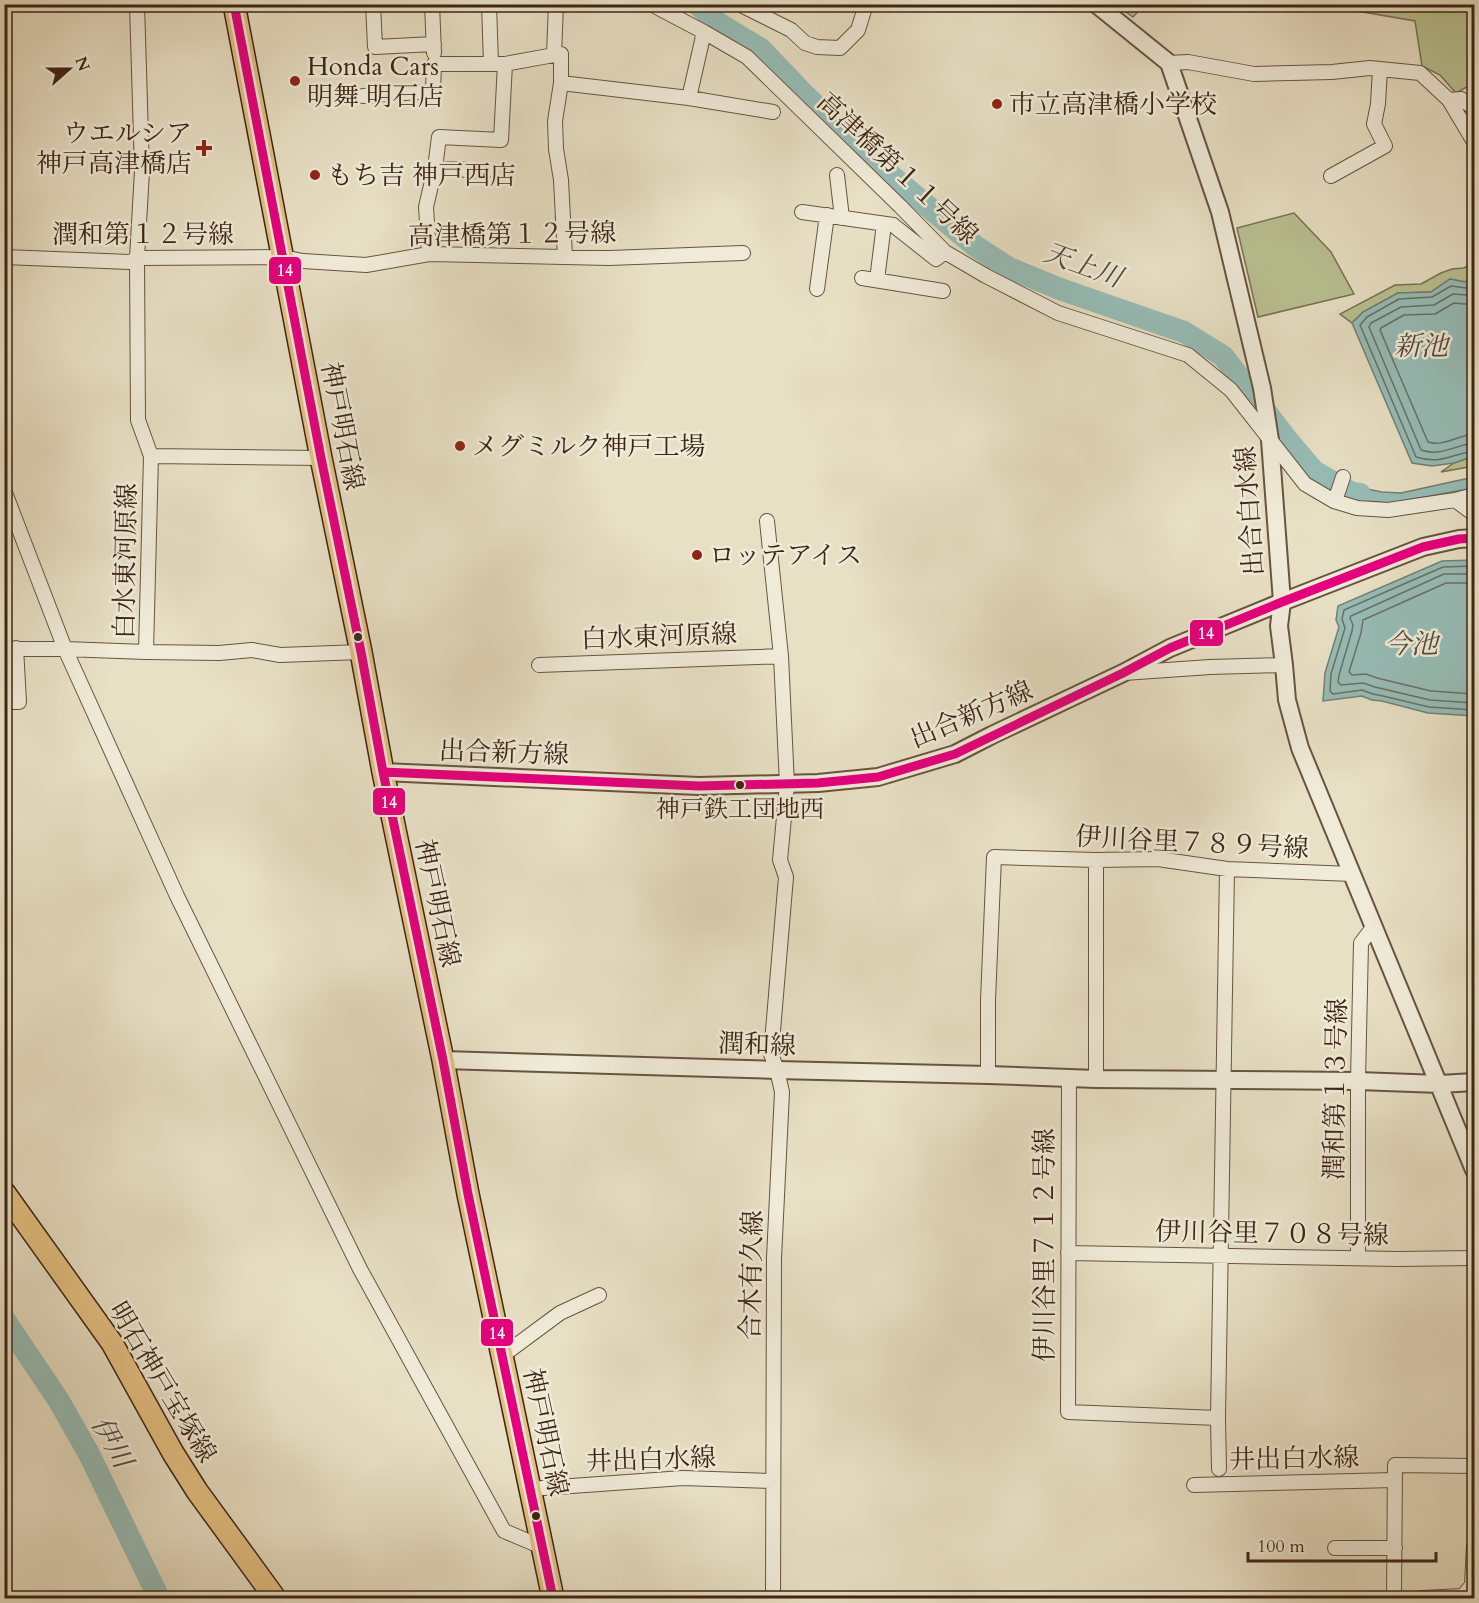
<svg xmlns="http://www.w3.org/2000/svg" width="1479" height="1603" viewBox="0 0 1479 1603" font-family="Cardo,'Noto Serif JP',serif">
  <rect width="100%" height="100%" fill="#e8e0c5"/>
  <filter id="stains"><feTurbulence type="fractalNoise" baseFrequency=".00333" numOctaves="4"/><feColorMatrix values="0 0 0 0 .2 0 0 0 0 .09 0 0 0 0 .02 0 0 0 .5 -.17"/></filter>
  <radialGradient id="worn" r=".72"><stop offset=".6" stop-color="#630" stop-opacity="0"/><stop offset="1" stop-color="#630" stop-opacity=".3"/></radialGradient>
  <path fill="#b9c192" stroke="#7b7353" stroke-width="1.5" d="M1116 5H1144L1133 17Z
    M1322 5H1474V83L1456 93 1440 75 1422 66 1415 21Z
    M1294 213 1331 252 1354 294 1258 317 1237 228Z
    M1474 262V276L1465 282 1450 279 1431 292 1398 293 1363 312 1352 323 1340 314 1395 285 1421 284 1441 273 1452 269 1464 268Z
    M1474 456V466L1441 472 1454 463Z"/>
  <path fill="#97bdb7" stroke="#738076" stroke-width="1.5" d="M1474 276V456L1454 463 1432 466 1412 463 1352 323 1363 312 1398 293 1431 292 1450 279 1465 282Z
    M1474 477V488L1391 503 1365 501 1341 496 1345 484 1350 486 1352 483 1357 484V487L1382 492 1401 493Z
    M1474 560V716L1428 713 1382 701 1372 700 1362 696 1323 701 1325 673 1339 627 1336 620 1338 606 1442 561Z"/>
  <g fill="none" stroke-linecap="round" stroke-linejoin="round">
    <path stroke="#6a7166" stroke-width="1.5" d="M1474 283 1466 288 1451 286 1432 297 1399 299 1367 317 1360 325 1416 457C1441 465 1452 454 1474 451
      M1474 292 1466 295 1453 294 1434 305 1401 307 1371 323 1369 327 1421 450C1441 457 1455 445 1474 443
      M1474 302 1465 304 1454 303 1435 314 1404 315 1381 328 1380 330 1428 442C1443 447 1459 435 1474 434
      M1474 566 1443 567 1344 610 1342 619 1345 628 1331 674 1330 691 1333 694 1362 690 1373 694 1383 696 1429 707 1474 710
      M1474 574H1444L1351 616 1350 618 1353 625 1352 631 1339 675 1338 682 1341 685 1363 683 1375 687 1430 700 1474 703
      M1474 583H1446L1363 620 1361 633 1349 672 1352 675 1366 674 1377 678 1431 691 1474 694"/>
    <path stroke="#97bdb7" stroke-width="22" d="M697 4 718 23 761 49 805 95 869 157 975 246 1009 268 1060 289 1184 332 1223 356 1286 438 1314 471 1352 493 1360 494
      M4 1319 59 1401 89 1454 159 1598"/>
    <defs>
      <path id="minor" d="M137 4 142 171 137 258 138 420 151 456 146 652 219 653 252 650 280 655 361 652
        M373 4 375 47 434 44
        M432 4 434 53
        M489 4 491 64
        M556 4 554 55 561 54V83L555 121 556 149 561 180 565 257
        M651 4 704 32 747 57 900 206 945 252 986 276 1058 313 1188 355 1231 390 1305 484 1334 501 1357 508 1388 510 1455 500 1474 495
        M739 4 791 30 805 43 817 47 840 48 858 30 866 4
        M704 32 689 98 773 112
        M1169 63 1188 62 1254 74 1332 72 1370 68 1420 73 1449 100 1461 99 1474 108
        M561 83 689 98
        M363 96 433 91 434 64H505L554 55
        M1449 100 1474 142
        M435 168 486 171
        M837 175 842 218
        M1331 176 1385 146 1374 124 1378 104 1380 69
        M802 212 893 225 936 259 945 252
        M429 254 426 207 435 168 439 137 501 140 505 64
        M4 257 130 262 137 258 283 257 303 261 366 265 429 254 609 258 743 253
        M862 278 943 291
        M877 280 884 224
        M817 289 827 215
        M151 456 321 458
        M4 490 65 649 177 896 360 1269 504 1531 542 1547
        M1455 500 1474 514
        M1335 501 1343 477
        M767 521 781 656 787 785 780 860 786 877 771 1054 777 1070 782 1092 774 1258 773 1598
        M4 649H65L146 652
        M539 665 781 656
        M1124 673 1210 667 1284 665
        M4 702H19L16 648
        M988 1075V1000L994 857 1096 860 1158 859 1227 869 1352 874
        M1069 1078 1068 1412 1218 1418
        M1096 1079V860
        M1068 1253 1398 1259 1474 1258
        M1358 1258V1081L1361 943 1374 926
        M502 1356 560 1313 599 1295
        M1219 1469 1218 1418 1227 869
        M1194 1485 1395 1480
        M530 1489 683 1478 773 1481
        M1335 1548H1395
        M1394 1598 1395 1465 1474 1466
        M1422 1598 1463 1596 1472 1585 1474 1545"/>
      <path id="tertiary" d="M1096 4 1169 63 1220 212 1262 388 1270 440 1282 602 1279 626 1284 665 1287 700 1300 748 1474 1170
        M383 772 699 786 818 783 878 777 955 754 992 735 1123 673 1170 648 1282 602 1423 547 1459 539 1474 538
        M443 1060 777 1070 988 1075 1096 1079 1358 1081 1440 1084 1474 1082"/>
      <path id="primary" d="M234 4 321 458 361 652 383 772 443 1060 468 1194 553 1598
        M4 1192 112 1343 173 1453 197 1491 275 1598"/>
    </defs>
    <use href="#minor" stroke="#685440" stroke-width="16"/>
    <use href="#tertiary" stroke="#685440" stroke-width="20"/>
    <use href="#primary" stroke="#3d2514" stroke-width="24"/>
    <use href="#minor" stroke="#f0ebd9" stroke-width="14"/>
    <use href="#tertiary" stroke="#f0ebd9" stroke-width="16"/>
    <use href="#primary" stroke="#e4c082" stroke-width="21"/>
    <defs>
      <path id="bus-1" d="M234 4 321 458 361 652 383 772 443 1060 468 1194 553 1598
        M383 772 699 786 818 783 878 777 955 754 1123 673 1170 648 1282 602 1423 547 1459 539 1474 538"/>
    </defs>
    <use href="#bus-1" stroke="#f0ebd9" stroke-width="14"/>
    <use href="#bus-1" stroke="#e5007d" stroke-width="9"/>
  </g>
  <g fill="#8f2418" stroke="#f0ebd9" stroke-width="2">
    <circle cx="295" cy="81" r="6"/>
    <circle cx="997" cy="104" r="6"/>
    <path d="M201 139h6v6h6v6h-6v6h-6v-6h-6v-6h6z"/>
    <circle cx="315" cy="175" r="6"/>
    <circle cx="460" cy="446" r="6"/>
    <circle cx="697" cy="555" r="6"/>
  </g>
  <g fill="#3d2514" stroke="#f0ebd9" stroke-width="2">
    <circle cx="358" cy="637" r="5"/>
    <circle cx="740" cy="785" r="5"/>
    <circle cx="536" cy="1516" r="5"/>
  </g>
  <g text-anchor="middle" stroke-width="5" stroke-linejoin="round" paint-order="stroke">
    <g font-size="24" fill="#3d2514" stroke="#f0ebd9">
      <text x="740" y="817">神戸鉄工団地西</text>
    </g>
    <g font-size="26" fill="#3d2514" stroke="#f0ebd9" text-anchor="start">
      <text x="307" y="75">Honda Cars<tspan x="307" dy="30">明舞 明石店</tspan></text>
      <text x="1009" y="113">市立高津橋小学校</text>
      <text x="192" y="142" text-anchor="end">ウエルシア<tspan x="192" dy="30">神戸高津橋店</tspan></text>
      <text x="327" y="184">もち吉 神戸西店</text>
      <text x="472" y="455">メグミルク神戸工場</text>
      <text x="709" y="564">ロッテアイス</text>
    </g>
    <g font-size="26" fill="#3d2514" stroke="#f0ebd9">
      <text transform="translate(898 168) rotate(43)" y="9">高津橋第１１号線</text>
      <text x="143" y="243">潤和第１２号線</text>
      <text transform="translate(512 234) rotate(-1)" y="9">高津橋第１２号線</text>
      <text transform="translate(343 426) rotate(79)" y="9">神戸明石線</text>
      <text transform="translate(1249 511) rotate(-94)" y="9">出合白水線</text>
      <text transform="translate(125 561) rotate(-89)" y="9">白水東河原線</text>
      <text transform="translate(659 636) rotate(-2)" y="9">白水東河原線</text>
      <text transform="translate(971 714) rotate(-23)" y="9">出合新方線</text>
      <text transform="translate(504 752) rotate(2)" y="9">出合新方線</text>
      <text transform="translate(1192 842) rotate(3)" y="9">伊川谷里７８９号線</text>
      <text transform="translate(438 903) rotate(78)" y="9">神戸明石線</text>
      <text transform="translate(757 1044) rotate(2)" y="9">潤和線</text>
      <text transform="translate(1335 1089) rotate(-89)" y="9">潤和第１３号線</text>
      <text transform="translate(1272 1233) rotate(1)" y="9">伊川谷里７０８号線</text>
      <text transform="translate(1044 1245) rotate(-90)" y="9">伊川谷里７１２号線</text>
      <text transform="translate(751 1275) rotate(-89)" y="9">合木有久線</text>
      <text transform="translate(163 1382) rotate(59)" y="9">明石神戸宝塚線</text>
      <text transform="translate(546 1432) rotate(78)" y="9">神戸明石線</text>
      <text transform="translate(1294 1458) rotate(-1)" y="9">井出白水線</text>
      <text transform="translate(651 1459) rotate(-2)" y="9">井出白水線</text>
    </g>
    <g font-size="27" font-style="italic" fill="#544b3d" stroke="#f0ebd9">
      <text transform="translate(1083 265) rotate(20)" y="9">天上川</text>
      <text x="1421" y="355">新池</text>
      <text x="1411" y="653">今池</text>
      <text transform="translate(112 1442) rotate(61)" y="9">伊川</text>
    </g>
  </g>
  <g stroke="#f0ebd9" stroke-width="2">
    <rect x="268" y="256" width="34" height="29" rx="6" fill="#e5007d"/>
    <rect x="1189" y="619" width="35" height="28" rx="6" fill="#e5007d"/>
    <rect x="372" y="787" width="34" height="29" rx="6" fill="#e5007d"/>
    <rect x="480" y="1318" width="34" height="29" rx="6" fill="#e5007d"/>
  </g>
  <g font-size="16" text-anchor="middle" font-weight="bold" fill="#fff">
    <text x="285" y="276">14</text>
    <text x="1206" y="639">14</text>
    <text x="389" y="808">14</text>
    <text x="497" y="1339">14</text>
  </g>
  <rect width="1479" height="1603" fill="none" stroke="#e8e0c5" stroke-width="24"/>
  <rect x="6" y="6" width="1467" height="1591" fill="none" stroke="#3d2514" stroke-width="3"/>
  <rect x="12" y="12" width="1455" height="1579" fill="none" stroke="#3d2514" stroke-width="1.5"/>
  <g transform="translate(69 69) rotate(69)" stroke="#f0ebd9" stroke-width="4.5" paint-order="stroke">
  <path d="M0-4.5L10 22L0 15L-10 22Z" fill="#3d2514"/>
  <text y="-9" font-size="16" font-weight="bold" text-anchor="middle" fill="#3d2514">N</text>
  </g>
  <path d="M1248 1552v9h188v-9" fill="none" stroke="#3d2514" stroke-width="3"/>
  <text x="1257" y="1552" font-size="18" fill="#3d2514" stroke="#f0ebd9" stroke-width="4.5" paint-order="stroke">100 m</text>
  <rect width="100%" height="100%" filter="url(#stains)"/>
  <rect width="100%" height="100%" fill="url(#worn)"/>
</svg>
